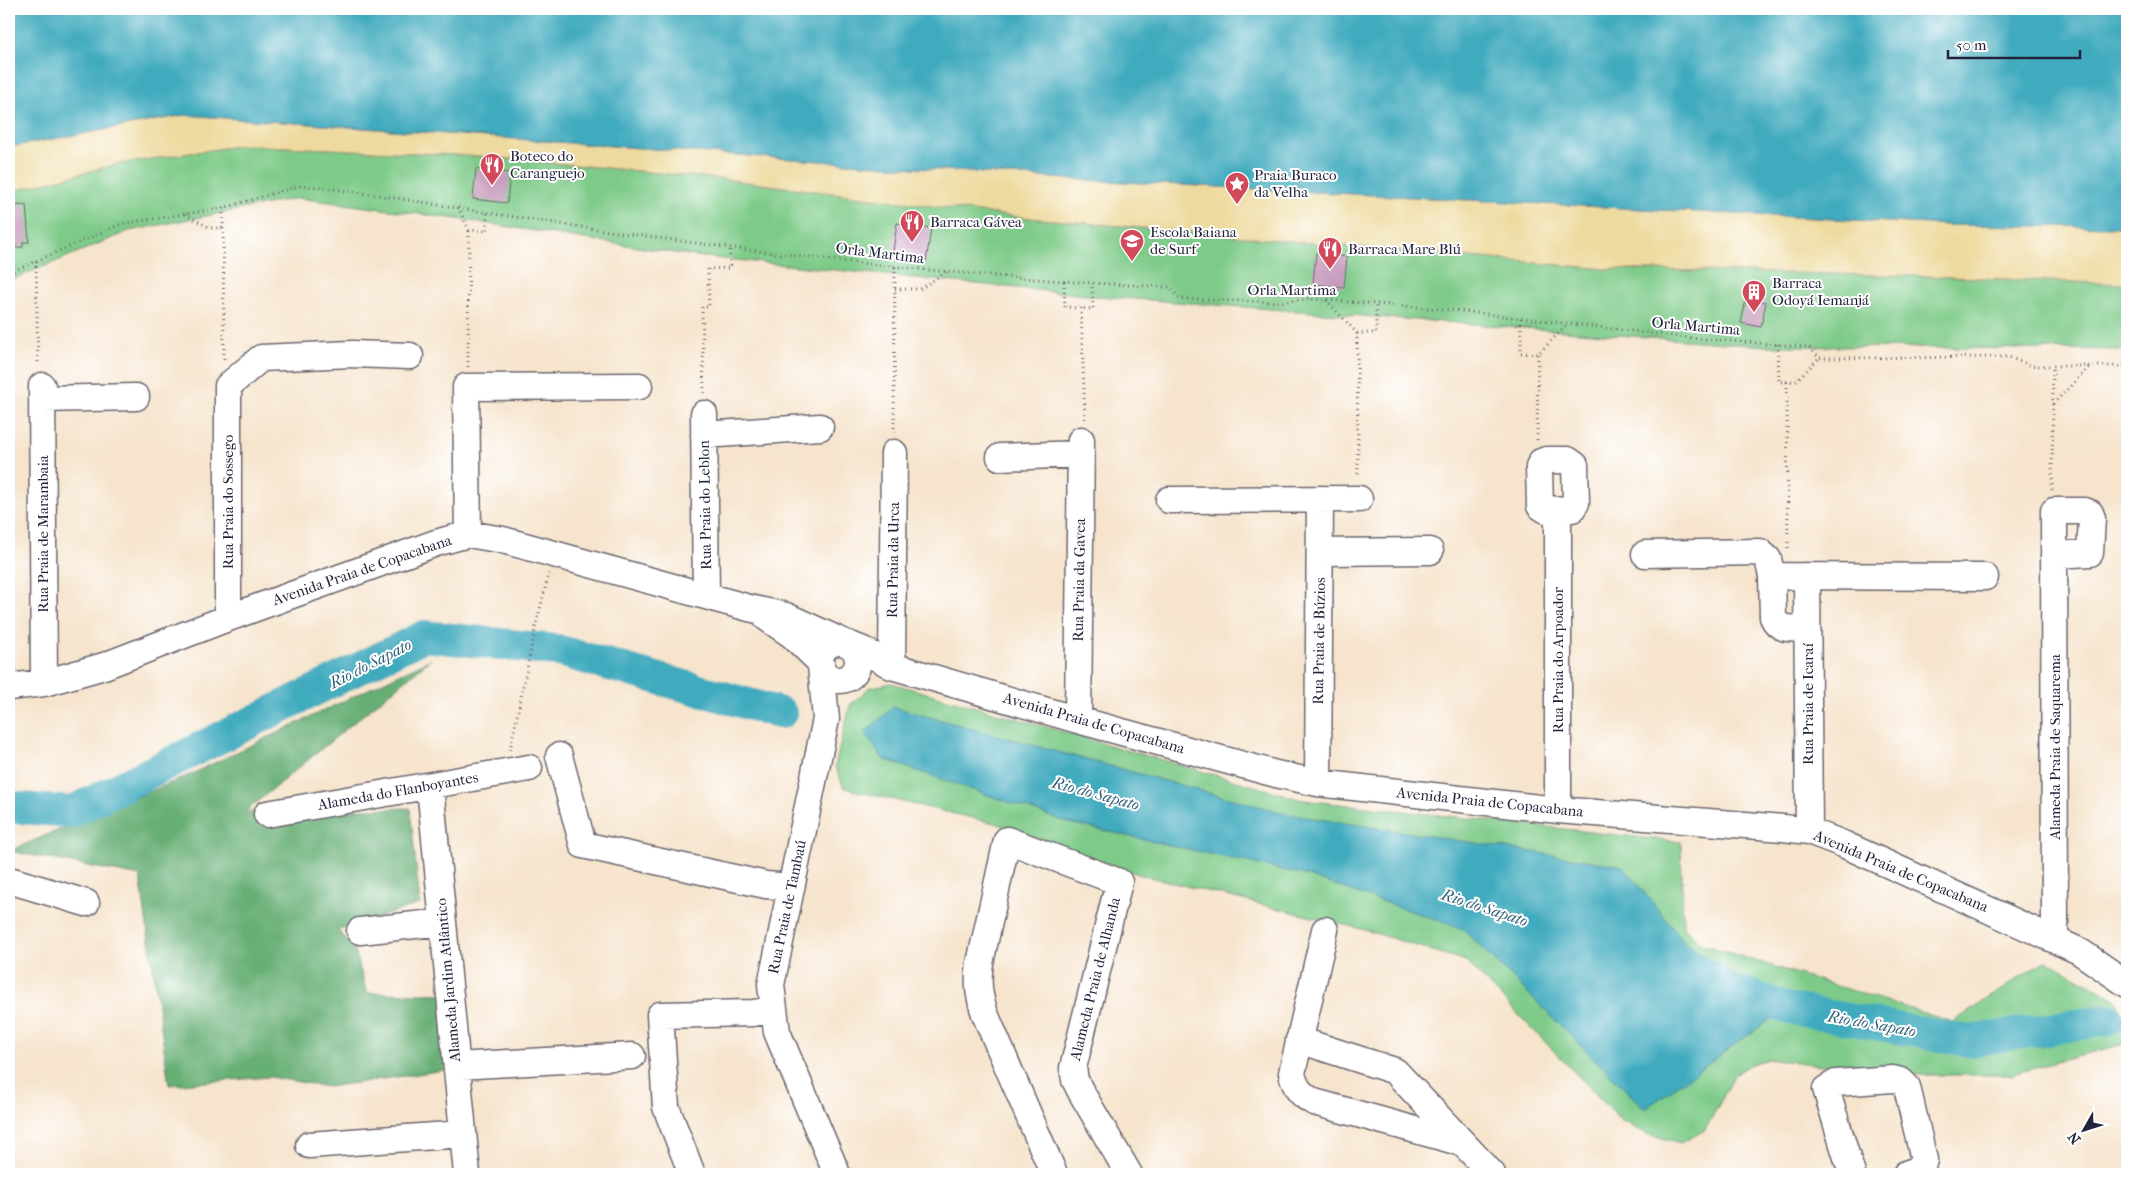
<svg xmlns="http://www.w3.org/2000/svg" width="2136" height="1183" viewBox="0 0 2136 1183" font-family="'IM FELL French Canon',serif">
  <rect width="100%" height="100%" fill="#fff"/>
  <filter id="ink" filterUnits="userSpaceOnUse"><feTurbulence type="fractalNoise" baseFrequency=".02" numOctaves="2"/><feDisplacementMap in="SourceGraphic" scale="10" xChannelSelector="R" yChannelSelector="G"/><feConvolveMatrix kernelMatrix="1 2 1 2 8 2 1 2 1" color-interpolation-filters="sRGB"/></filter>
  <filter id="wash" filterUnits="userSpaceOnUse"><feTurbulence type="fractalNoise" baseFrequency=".0096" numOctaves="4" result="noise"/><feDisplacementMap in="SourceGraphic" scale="20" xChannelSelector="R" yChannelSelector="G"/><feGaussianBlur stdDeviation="1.12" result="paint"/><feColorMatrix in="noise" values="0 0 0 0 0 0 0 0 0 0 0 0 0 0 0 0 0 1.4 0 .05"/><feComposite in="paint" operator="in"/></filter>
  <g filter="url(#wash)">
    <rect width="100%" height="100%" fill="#f6e4cc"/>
    <path fill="#7ecb89" stroke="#507662" d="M242 145 480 156 723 179 1019 217 1606 269 1927 276 2127 284V350L1765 346 1096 296 695 256 458 219 298 198 129 231 9 281V192L118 164Z
      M891 683 1303 800 1681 842 1683 927 1701 944 1953 1022 2046 960 2116 999 2127 1024V1043L2009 1075H1915L1767 1059 1749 1065 1735 1075 1705 1130 1681 1143 1647 1134 1622 1121 1466 961 1365 930 1141 875 998 824 844 788 835 766 850 705 869 688Z"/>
    <path fill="#66af75" stroke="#446858" d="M431 659 245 812 410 808 420 904 338 930 355 951 367 993 450 994 445 1070 328 1087 270 1077 169 1085 140 876 9 851 189 775Z"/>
    <path fill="#eeda9e" stroke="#887e6c" d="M185 115 1067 179 1948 225 2127 227V284L1927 276 1606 269 1019 217 723 179 480 156 243 145 118 164 9 192V147Z"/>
    <path fill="#3faabe" stroke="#30667c" d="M9 9H2127V227L1948 225 1067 179 185 115 9 147Z
      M893 707 1287 814 1623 866 1685 943 1786 1008 1645 1109 1463 929 1305 875 1069 823 883 759 865 733Z"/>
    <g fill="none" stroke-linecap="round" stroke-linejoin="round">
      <path stroke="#3faabe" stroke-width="32" d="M9 807 71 812 424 636 556 650 781 713
        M1744 993 1786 1008 1969 1041 2108 1020"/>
    </g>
    <g id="blocks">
      <path fill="#c89bbe" d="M476 169 510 173 507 203 473 199Z
        M26 205 29 242H23V247L9 248V206Z
        M897 223 931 228 926 263 892 258Z
        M1316 253 1347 257 1344 287 1313 284Z
        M1746 299 1766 302 1761 327 1741 323Z"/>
    </g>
  </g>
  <g filter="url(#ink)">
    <use href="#blocks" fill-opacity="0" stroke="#6c666e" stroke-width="1"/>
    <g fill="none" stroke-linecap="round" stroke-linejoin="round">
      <defs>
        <path id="minor" d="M42 386 44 683
          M43 399 136 397
          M704 414 706 596
          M704 435 820 427
          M1000 457 1081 454
          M1546 460H1568L1575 465 1576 503 1572 509 1546 510 1540 506 1539 467 1541 462Z
          M1169 500 1359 499
          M1558 510V810
          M468 534 466 387 639 386
          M1320 552 1430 551
          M1645 554 1760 552 1768 559 1772 576
          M2054 555 2090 553 2092 518 2090 513 2085 511H2054L2055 940
          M1807 576 1809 831
          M228 618V386L261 358 352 354 410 356
          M767 618 792 635 821 663
          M1807 628C1794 628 1779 632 1773 617L1772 576 1985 577
          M820 661a19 19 0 1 1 38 0a19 19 0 1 1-38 0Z
          M848 644 863 650 892 666 1078 720 1276 774 1318 783 1558 810 1783 828 1809 831 1843 844 2055 940 2079 951 2127 984
          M821 666 826 719 771 985 777 1032 837 1174
          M892 666 894 453
          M9 687 44 683 104 666 228 618 436 543 468 534 503 540 749 608 786 616 845 643
          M1078 720 1081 440
          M559 756 583 845 766 885 791 887
          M1318 783 1320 499
          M430 786 467 1174
          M267 814 529 768
          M9 880 86 903
          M1325 930 1292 1073C1295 1088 1301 1095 1314 1102L1463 1143
          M360 931 443 922
          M1299 1040 1395 1071 1492 1174
          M457 1066 632 1056
          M309 1145 463 1134
          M692 1174 666 1107 660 1015 753 1013 773 1010
          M1054 1174 985 1014C979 996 977 982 980 963L1007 840 1119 882 1073 1068 1075 1080 1081 1092 1129 1174
          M1852 1174 1826 1089 1836 1083 1893 1079 1901 1081 1907 1087 1924 1160 1921 1168 1906 1174"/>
      </defs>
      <use href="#minor" stroke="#6c666e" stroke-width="29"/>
      <path stroke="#6c666e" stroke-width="3" stroke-dasharray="1 4" stroke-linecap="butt" d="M458 207 469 230 487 231V213
        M223 208 224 361
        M185 214 210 228H223
        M36 261 38 366
        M9 273 121 224 223 208 299 186 318 187C375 194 432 204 489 213 714 248 942 277 1170 287L1180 299 1280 302 1308 299 1326 300 1453 310 1690 338 1809 347 1819 358 2009 357 2032 366H2127
        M1064 281 1065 307 1093 309 1092 283
        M895 289H920L946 272
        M1326 300 1357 333H1376V304
        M1081 308 1085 420
        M1521 318V353L1538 354 1567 325
        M1357 333 1358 478
        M1778 344 1779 382 1796 381 1819 358
        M468 367 469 230
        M1787 382 1788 550
        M704 393 702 307H709L708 269 730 268V246
        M2053 404 2090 366
        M894 433 895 266
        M1537 440 1538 354
        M2052 490 2053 365
        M510 750 536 625 549 573"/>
      <use href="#minor" stroke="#fff" stroke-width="26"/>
    </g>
  </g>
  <defs>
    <symbol id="restaurant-pin" viewBox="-11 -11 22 30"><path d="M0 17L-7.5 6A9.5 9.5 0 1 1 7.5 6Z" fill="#d1495b" stroke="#fff"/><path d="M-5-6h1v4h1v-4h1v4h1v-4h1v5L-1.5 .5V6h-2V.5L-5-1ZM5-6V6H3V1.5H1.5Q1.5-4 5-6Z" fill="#fff"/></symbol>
    <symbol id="sight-pin" viewBox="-11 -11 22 30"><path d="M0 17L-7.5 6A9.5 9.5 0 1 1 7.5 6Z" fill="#d1495b" stroke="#fff"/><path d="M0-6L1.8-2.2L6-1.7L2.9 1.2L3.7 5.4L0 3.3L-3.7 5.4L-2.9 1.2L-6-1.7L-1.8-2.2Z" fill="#fff"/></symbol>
    <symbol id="school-pin" viewBox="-11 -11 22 30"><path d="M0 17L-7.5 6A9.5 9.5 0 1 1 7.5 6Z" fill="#d1495b" stroke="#fff"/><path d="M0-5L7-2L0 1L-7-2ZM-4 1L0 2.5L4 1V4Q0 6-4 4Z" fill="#fff"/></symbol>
    <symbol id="building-pin" viewBox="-11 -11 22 30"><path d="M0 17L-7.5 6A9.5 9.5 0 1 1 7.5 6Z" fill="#d1495b" stroke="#fff"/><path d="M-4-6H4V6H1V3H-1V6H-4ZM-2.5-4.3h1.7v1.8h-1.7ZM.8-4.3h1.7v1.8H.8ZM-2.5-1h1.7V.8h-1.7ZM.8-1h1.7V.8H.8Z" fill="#fff"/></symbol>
  </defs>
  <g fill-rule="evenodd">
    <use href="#restaurant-pin" x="478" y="151" width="28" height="38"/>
    <use href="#sight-pin" x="1223" y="170" width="28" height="38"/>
    <use href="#restaurant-pin" x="898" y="208" width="28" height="38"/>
    <use href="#school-pin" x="1118" y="227" width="28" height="38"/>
    <use href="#restaurant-pin" x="1316" y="235" width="28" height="38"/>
    <use href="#building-pin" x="1740" y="278" width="28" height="38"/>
  </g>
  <g text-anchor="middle" stroke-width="4" stroke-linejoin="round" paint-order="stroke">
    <g font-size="15" fill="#22223b" stroke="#fff" text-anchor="start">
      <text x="510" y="161">Boteco do<tspan x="510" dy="17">Caranguejo</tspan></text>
      <text x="1254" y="180">Praia Buraco<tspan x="1254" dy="17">da Velha</tspan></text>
      <text x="930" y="227">Barraca Gávea</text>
      <text x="1150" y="237">Escola Baiana<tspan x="1150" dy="17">de Surf</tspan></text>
      <text x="1348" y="254">Barraca Mare Blú</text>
      <text x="1772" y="288">Barraca<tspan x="1772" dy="17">Odoyá Iemanjá</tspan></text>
    </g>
    <g font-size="15" fill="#22223b" stroke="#fff">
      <text transform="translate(880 253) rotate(7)" y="5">Orla Martima</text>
      <text x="1292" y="295">Orla Martima</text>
      <text transform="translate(1696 326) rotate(5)" y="5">Orla Martima</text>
      <text transform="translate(228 502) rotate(-90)" y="5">Rua Praia do Sossego</text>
      <text transform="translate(705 505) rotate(-91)" y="5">Rua Praia do Leblon</text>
      <text transform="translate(43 534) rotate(-90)" y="5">Rua Praia de Marambaia</text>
      <text transform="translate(893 560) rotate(-89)" y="5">Rua Praia da Urca</text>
      <text transform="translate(362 570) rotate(-19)" y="5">Avenida Praia de Copacabana</text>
      <text transform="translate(1079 580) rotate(-89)" y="5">Rua Praia da Gavea</text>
      <text transform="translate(1319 641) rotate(-89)" y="5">Rua Praia de Búzios</text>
      <text transform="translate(1558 660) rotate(-90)" y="5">Rua Praia do Arpoador</text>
      <text transform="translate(1808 704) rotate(-90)" y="5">Rua Praia de Icaraí</text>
      <text transform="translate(1094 723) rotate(16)" y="5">Avenida Praia de Copacabana</text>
      <text transform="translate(2055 747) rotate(-90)" y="5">Alameda Praia de Saquarema</text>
      <text transform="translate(398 791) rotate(-10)" y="5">Alameda do Flanboyantes</text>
      <text transform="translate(1490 802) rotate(6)" y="5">Avenida Praia de Copacabana</text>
      <text transform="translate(1901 871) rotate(23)" y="5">Avenida Praia de Copacabana</text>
      <text transform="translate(787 907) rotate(-78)" y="5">Rua Praia de Tambaú</text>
      <text transform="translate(1095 979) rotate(-76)" y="5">Alameda Praia de Alhanda</text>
      <text transform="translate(448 980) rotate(-95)" y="5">Alameda Jardim Atlântico</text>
    </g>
    <g font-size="16" font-style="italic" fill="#2f5f76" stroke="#fff">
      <text transform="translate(370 663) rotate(-27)" y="6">Rio do Sapato</text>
      <text transform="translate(1096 793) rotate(15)" y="6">Rio do Sapato</text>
      <text transform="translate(1485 907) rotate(18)" y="6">Rio do Sapato</text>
      <text transform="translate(1872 1023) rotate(10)" y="6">Rio do Sapato</text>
    </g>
  </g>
  <rect width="2136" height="1183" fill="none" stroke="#fff" stroke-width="30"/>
  <g transform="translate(2084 1130) rotate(231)" stroke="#ffffff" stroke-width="4" paint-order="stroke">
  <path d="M0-4L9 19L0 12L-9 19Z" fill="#22223b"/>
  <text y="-8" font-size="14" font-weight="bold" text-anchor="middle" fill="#22223b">N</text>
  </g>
  <path d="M1948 50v8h132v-8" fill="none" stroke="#22223b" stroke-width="2.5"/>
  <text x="1956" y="50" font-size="15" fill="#22223b" stroke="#ffffff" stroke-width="4" paint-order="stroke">50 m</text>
</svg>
